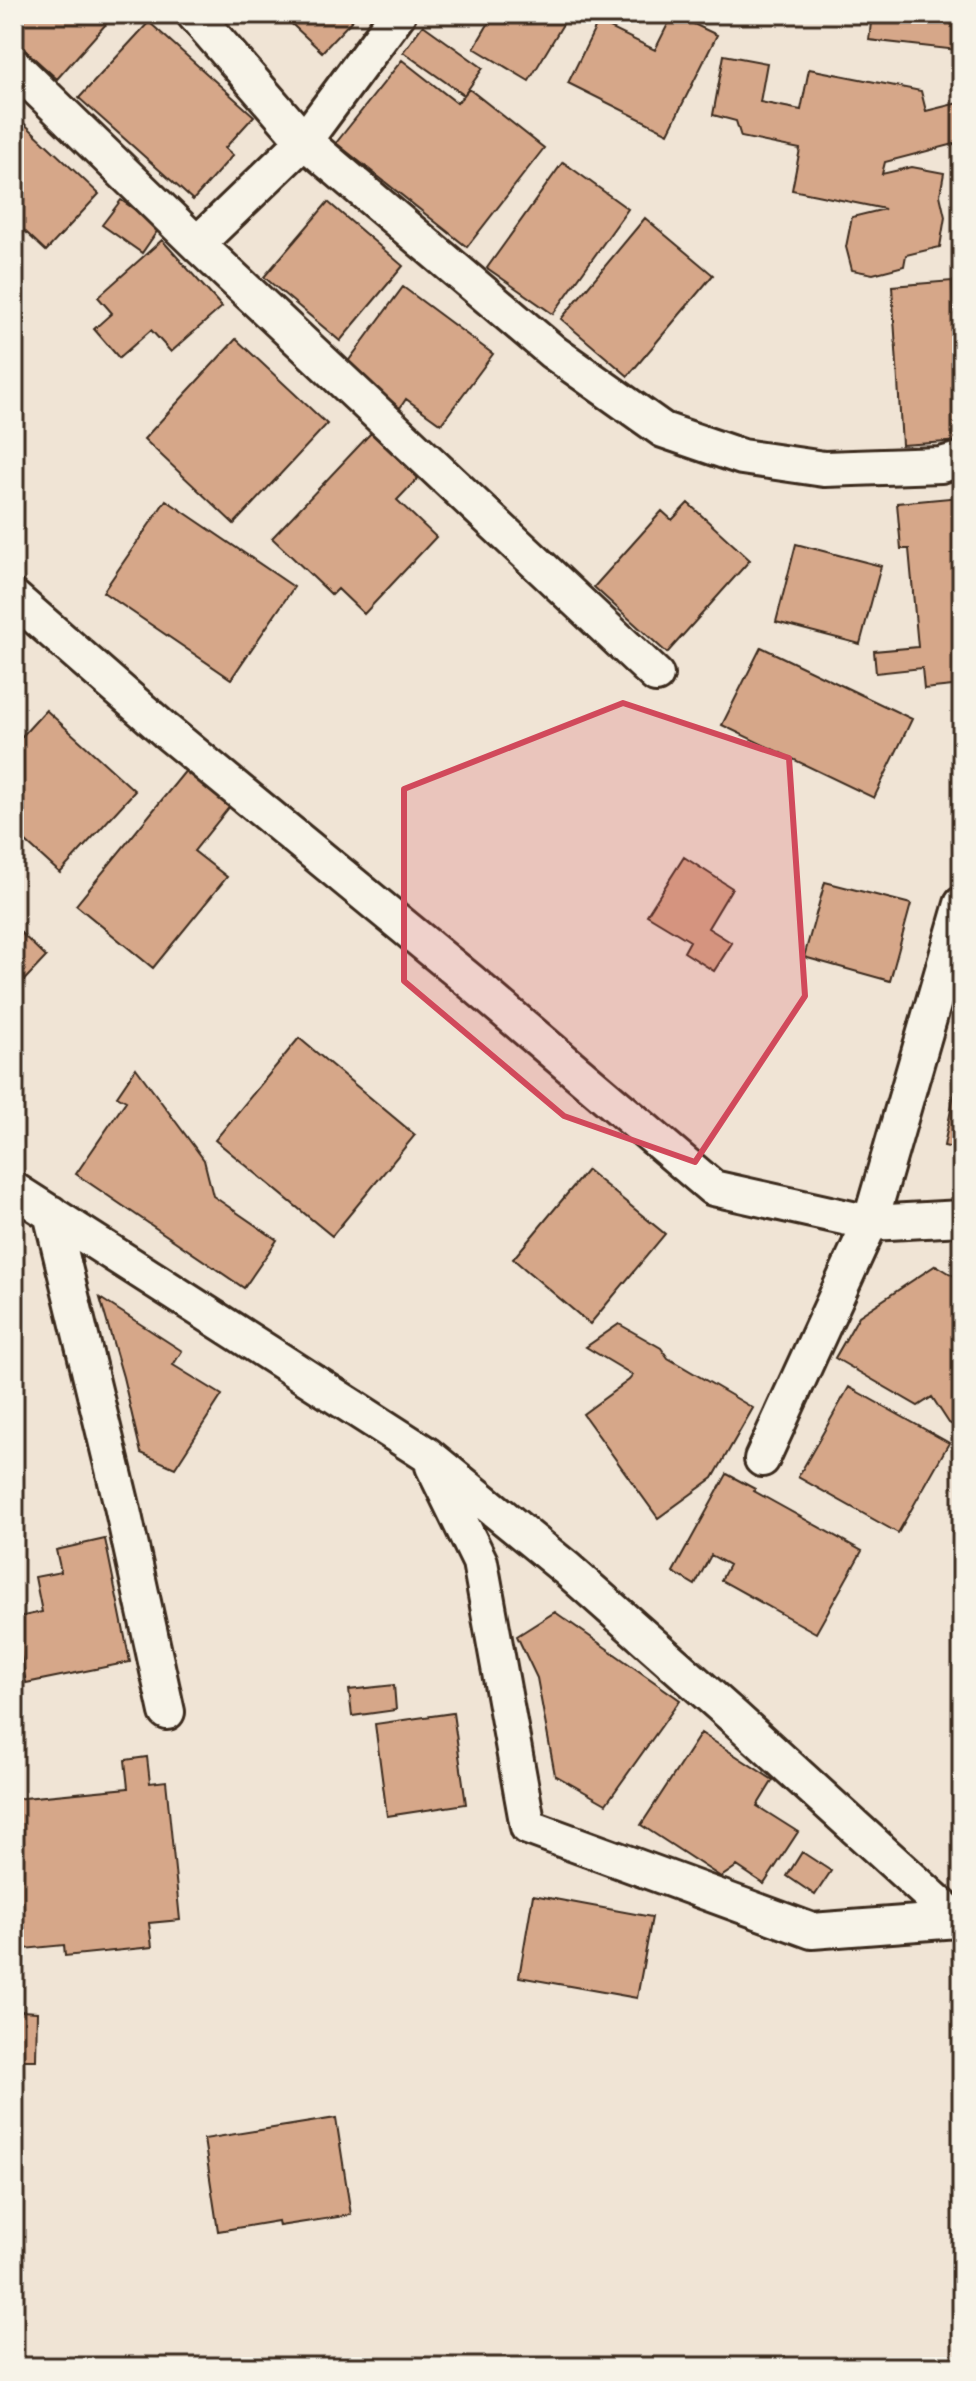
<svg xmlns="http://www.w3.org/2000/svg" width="976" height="2381" viewBox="0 0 976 2381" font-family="Dekko,sans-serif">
  <rect width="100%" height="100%" fill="#f0e4d5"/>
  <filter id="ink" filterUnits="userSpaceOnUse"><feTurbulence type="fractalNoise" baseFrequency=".0125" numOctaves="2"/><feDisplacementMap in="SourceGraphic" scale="16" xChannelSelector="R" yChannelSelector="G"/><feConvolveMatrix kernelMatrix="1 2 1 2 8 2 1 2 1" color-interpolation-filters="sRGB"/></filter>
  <g filter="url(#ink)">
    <path fill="#d6a789" stroke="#3b2a1e" stroke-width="2" d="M14 14H115L57 79 14 40Z
      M281 14H358L322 52Z
      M494 14H569L529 81 474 48Z
      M673 14 717 35 668 133 568 83 598 22 655 50Z
      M872 14H961L957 50 869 40Z
      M149 22 254 116 225 148 233 155 193 200 79 98Z
      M423 25 483 68 464 95 403 52Z
      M724 55 767 63 760 102 801 110 809 69 921 91 926 111 962 102V142L885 162 882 174 912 167 944 173 940 195 945 217 940 247 906 255 904 266 873 274 852 270 846 247 852 217 885 209 792 190 800 149 741 137 736 121 713 115Z
      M402 60 457 103 469 89 544 148 467 247 336 143Z
      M14 114 99 194 46 251 14 221Z
      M563 162 628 209 553 314 487 268Z
      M121 200 160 227 142 253 102 225Z
      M328 202 403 266 340 341 264 277Z
      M645 218 713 275 628 376 561 319Z
      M162 240 222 307 171 352 151 330 119 358 94 329 112 313 98 297Z
      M952 281 962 441 902 445 892 286Z
      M403 287 493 354 441 424 406 399 400 408 344 367Z
      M236 339 327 424 234 524 144 439Z
      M371 433 418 478 397 500 436 537 364 614 338 589 332 595 272 538Z
      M960 497 962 517V685L924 689 922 668 876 673 874 651 918 647 909 549H901L897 503Z
      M166 500 294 587 231 679 103 592Z
      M688 503 750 560 667 653 594 587 662 511 672 520Z
      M796 544 881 566 860 644 776 622Z
      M761 647 912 719 874 798 722 725Z
      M46 710 135 791 60 873 14 831V745Z
      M187 769 231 805 194 851 227 877 153 968 76 905Z
      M684 857 732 888 708 928 732 943 714 971 684 952 690 941 647 915Z
      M825 882 911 904 890 981 804 957Z
      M14 926 46 957 15 990 14 988Z
      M299 1038 415 1135 332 1236 215 1140Z
      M136 1068 204 1160 213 1196 277 1240 244 1288 76 1174 126 1101 117 1096Z
      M957 1078 962 1079V1150L944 1146Z
      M587 1170 665 1234 590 1324 513 1259Z
      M936 1265 962 1281V1430L949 1423 932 1397 918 1406 835 1358 859 1316Z
      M100 1298 182 1351 173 1365 222 1395 175 1468 141 1453 123 1377Z
      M619 1324 661 1348 668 1358 753 1408 713 1478 658 1518 583 1414 629 1380 633 1375 586 1347Z
      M849 1387 949 1443 898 1533 798 1477Z
      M727 1474 755 1489 754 1491 862 1551 816 1633 721 1580 729 1565 711 1555 695 1585 673 1572Z
      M105 1539 130 1662 26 1683 14 1618 42 1612 35 1577 61 1572 56 1550Z
      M555 1612 680 1700 606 1804 555 1775 537 1678 517 1636Z
      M394 1685 396 1710 352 1716 349 1690Z
      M453 1713 466 1804 387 1816 375 1724Z
      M701 1733 773 1780 757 1806 798 1832 764 1884 737 1866 721 1877 641 1825Z
      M147 1757 150 1783 166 1781 180 1920 149 1923 152 1947 65 1956 64 1945 14 1950V1799L128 1788 125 1760Z
      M802 1852 831 1871 815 1895 787 1876Z
      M533 1895 652 1917 637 1998 519 1977Z
      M14 1970H23L21 2011 37 2012 36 2060H14Z
      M336 2118 351 2215 279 2226 278 2221 218 2231 204 2139Z"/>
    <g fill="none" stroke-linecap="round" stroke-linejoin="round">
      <defs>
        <path id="street" d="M194 14 304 141 553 352 663 430 742 457 824 469 941 465 962 459
          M14 66 197 244 304 141 398 14
          M197 244 656 675
          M14 598 166 731 470 981 713 1188 870 1223 962 1218
          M14 1190 426 1454 567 1569 734 1717 957 1920 962 1919
          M51 1213 122 1506 167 1712
          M762 1459 870 1223 962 904
          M433 1466 480 1562 528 1827 812 1931 957 1920"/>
      </defs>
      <use href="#street" stroke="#3b2a1e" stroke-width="40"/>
      <use href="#street" stroke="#f7f3e8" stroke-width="34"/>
    </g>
  </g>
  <path fill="#d1495b" fill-opacity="0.2" stroke="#d1495b" stroke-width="6" stroke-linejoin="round" d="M623 703 789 758 805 996 695 1162 564 1116 404 981V789Z"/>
  <rect width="976" height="2381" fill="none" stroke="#f7f3e8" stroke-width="48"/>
  <rect x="24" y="24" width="928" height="2333" fill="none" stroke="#3b2a1e" stroke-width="3" filter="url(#ink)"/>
</svg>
